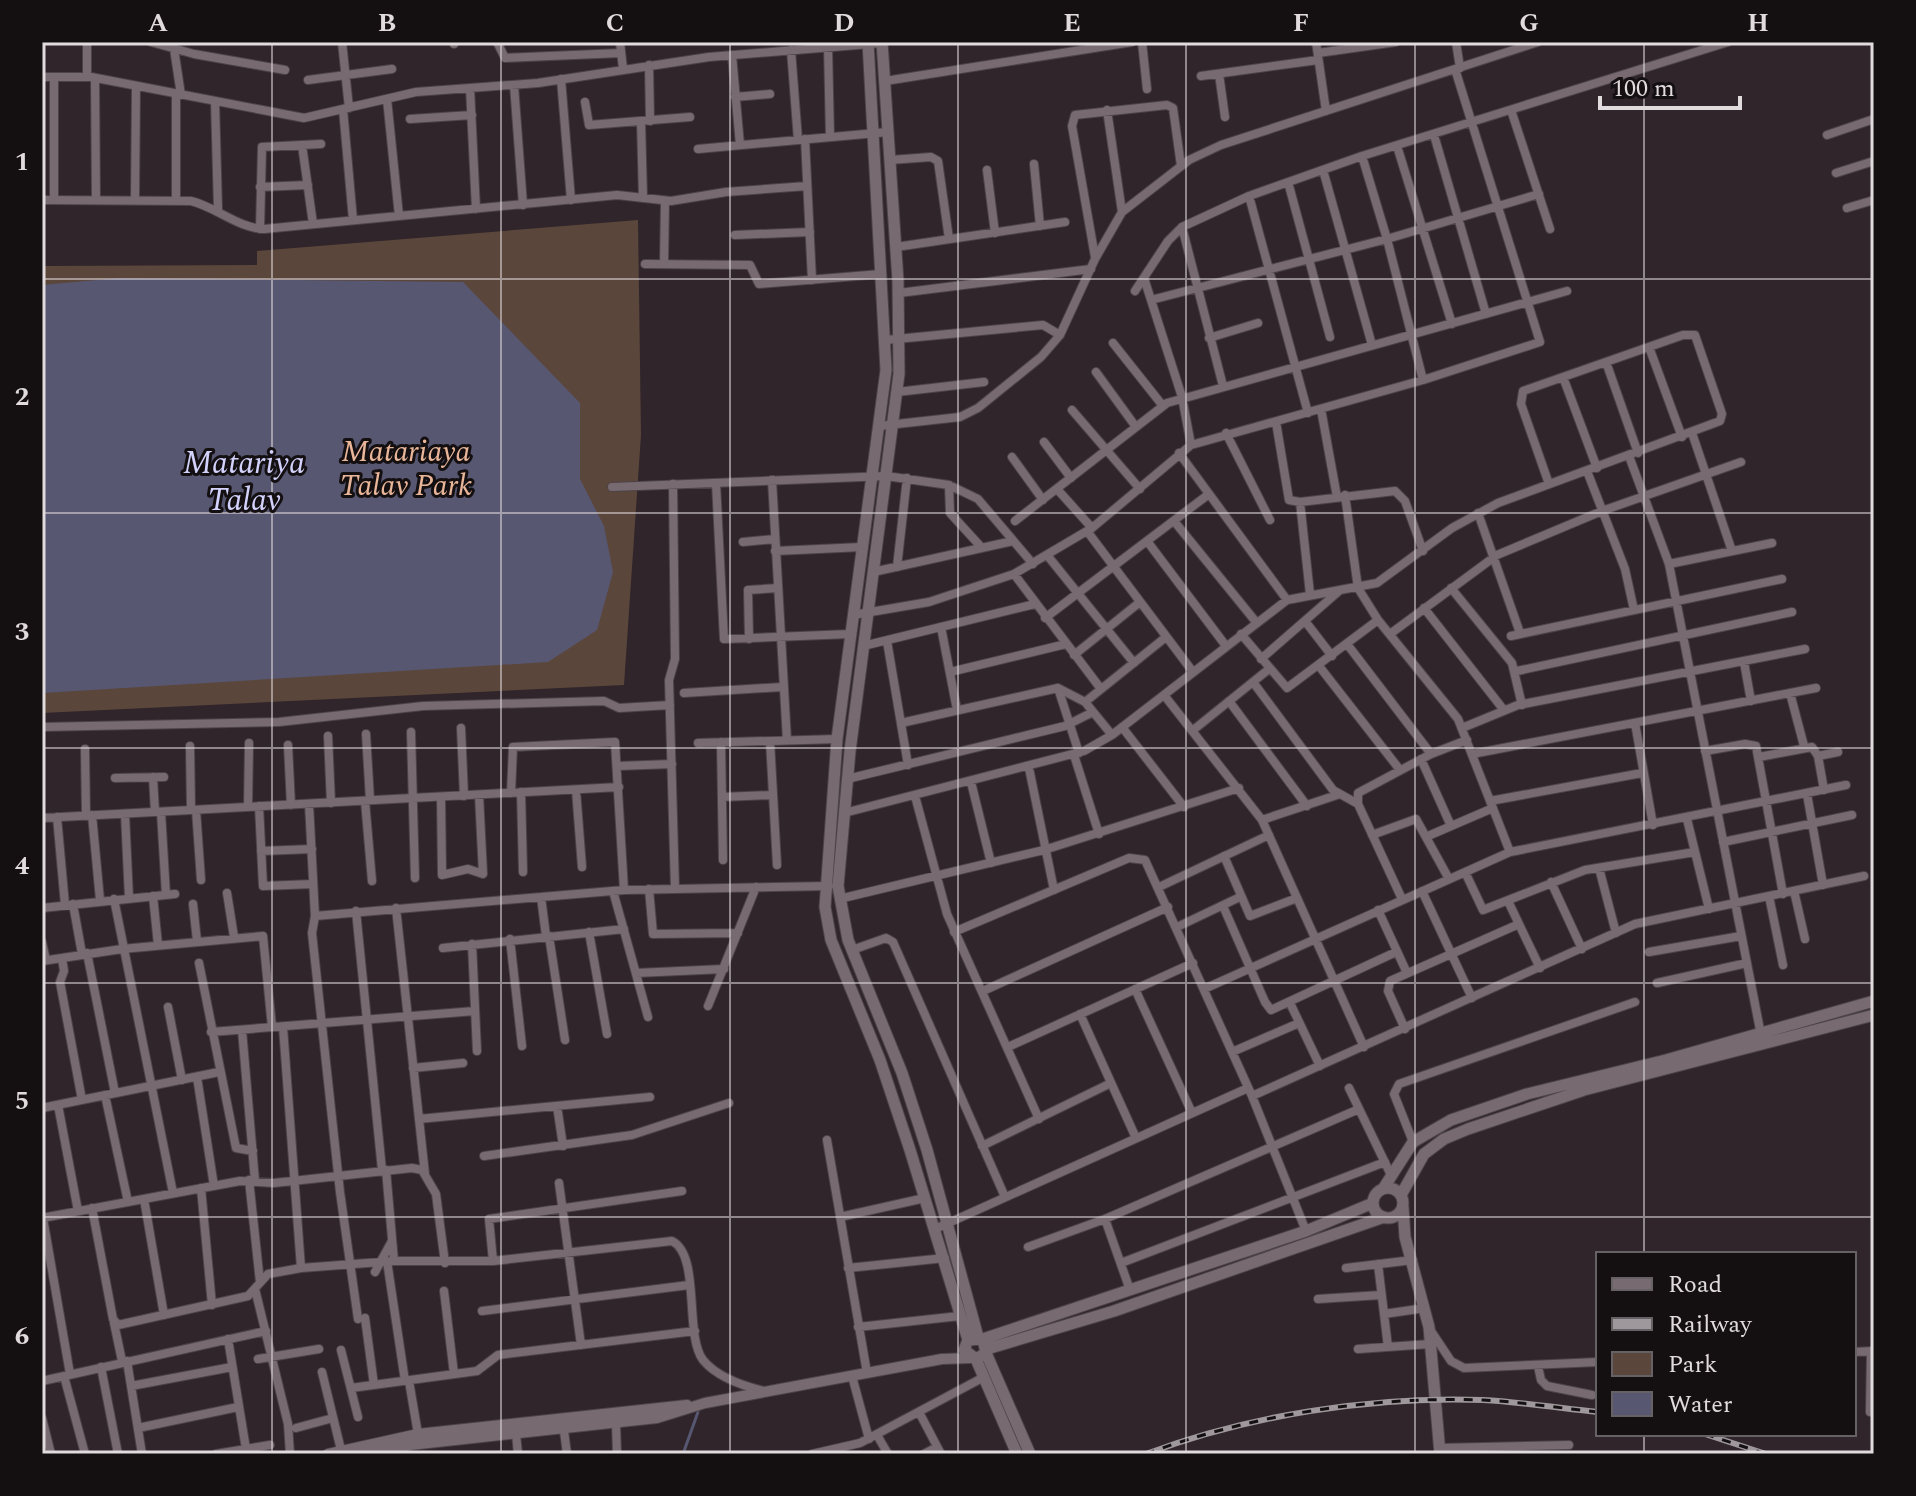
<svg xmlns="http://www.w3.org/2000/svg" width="1916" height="1496" viewBox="0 0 1916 1496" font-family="Spectral,serif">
  <rect width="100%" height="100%" fill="#2f252a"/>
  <path fill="#5b463b" d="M638 220 641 435 624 685 42 713V266L257 265V251Z"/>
  <path fill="#575771" d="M119 278 463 282 580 403V479L604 526 613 572 597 630 548 662 42 693V285Z"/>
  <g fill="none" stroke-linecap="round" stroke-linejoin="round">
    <path stroke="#575771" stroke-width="3" d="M683 1454 698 1412"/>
    <defs>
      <path id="minor" d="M87 42V77
        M151 42 194 54 285 70
        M173 42 181 95
        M342 42 349 108
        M454 42V44
        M497 42 505 58 621 53
        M620 42 623 69
        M1142 42 1147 89
        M1316 42 1326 111
        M1456 42 1460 68
        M828 47 830 137
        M791 50 798 140
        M1318 53 1396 42
        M732 55 740 145
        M649 65 650 121
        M1219 74 1225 117
        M1201 76 1318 60
        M42 77H91L304 118 416 92 538 83 709 57 882 43
        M54 77V200
        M95 78 96 200
        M561 79 571 200
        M308 80 392 69
        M885 81 1132 42
        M514 85 523 205
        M470 88 476 209
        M735 97 770 94
        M387 99 399 216
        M215 101 218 209
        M585 102 589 125 690 117
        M343 109 353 220
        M1107 110 1122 212
        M1511 110 1550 229
        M410 119 472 115
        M641 121 643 198
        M1434 135 1486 314
        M1827 135 1874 119
        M805 139 812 280
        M302 145 313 224
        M1397 146 1452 324
        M698 149 888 132
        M1362 156 1387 239 1423 380
        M890 160 931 157 938 161 949 239
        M1034 164 1040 226
        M987 170 995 233
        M1323 170 1372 345
        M1836 173 1874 161
        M1288 182 1330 337
        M260 187 308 185
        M1249 196 1308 413
        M42 200 191 201C216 207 238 228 264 229L617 195 671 201 726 192 807 186
        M135 200 136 86
        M176 200V94
        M1847 208 1874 200
        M1182 227 1223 386
        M260 229 262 147 321 144
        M735 235 810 232
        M896 247 1065 222
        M1095 257 1072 126 1075 115 1167 105 1173 108 1181 166
        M645 264 750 265 759 284 881 274
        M664 264 665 201
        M1144 278 1182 397 1191 445
        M1135 291 1168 241 1182 227 1249 196 1362 156 1728 42
        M899 293 1091 269
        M1151 300 1387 239 1539 194
        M1209 338 1258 323
        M886 340 1043 325 1060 335
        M1113 343 1163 406
        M1649 347 1682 437
        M1606 362 1638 453
        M1096 372 1136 427
        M1563 377 1597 468
        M897 392 984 382
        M1321 409 1337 497
        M1072 410 1140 489
        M1276 422 1289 500 1300 502 1395 491 1405 501 1423 551
        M879 426 960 417 978 408 1041 357 1060 335 1095 259 1122 212 1189 160 1221 145 1538 42
        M1226 433 1270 520
        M1692 433 1732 551
        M1044 442 1071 478
        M1179 453 1287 600
        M1629 456 1669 564 1761 1035
        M1012 457 1043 500
        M1587 471 1625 569 1634 610
        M772 480 787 740
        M716 483 724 639 850 634
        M673 484 675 659 669 680 675 888
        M949 485 950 513 982 548
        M612 487 886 476 949 485 978 499 1033 564
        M1057 489 1092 528
        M1345 495 1358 588 1378 620 1458 719 1510 852
        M1300 502 1310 594
        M1478 513 1520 633
        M1015 521 1167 403 1567 291
        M1174 521 1256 622
        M1087 531 1193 672
        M1147 541 1226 646
        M743 542 775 539
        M775 551 862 547
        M1047 555 1134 663
        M1669 564 1772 543
        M897 567 907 478
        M873 572 1013 541
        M1014 574 1101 689
        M1451 588 1512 663 1522 705
        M1424 608 1503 709
        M853 615 929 602 1014 574 1092 528 1191 445 1423 380 1540 342 1455 69
        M1045 618 1209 494
        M1305 621 1332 656
        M941 627 957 710
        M1241 634 1287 688 1378 620
        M1390 634 1497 555 1602 511 1741 462
        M1511 636 1782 579
        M749 639 748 590 778 588
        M887 641 908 765
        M1347 644 1431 754
        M863 646 1035 604
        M1074 655 1140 602
        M1261 659 1339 591
        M1744 662 1751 701
        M1319 666 1400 770
        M1517 671 1792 612
        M950 672 1066 644
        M1253 682 1333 790 1358 804
        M1058 688 1079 753
        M684 693 782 687
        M1790 693 1804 746
        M1164 695 1262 820 1364 1047
        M1229 701 1307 806
        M1085 702 1166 637
        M901 723 1058 688 1085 702 1112 735
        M1635 723 1653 825
        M42 727 279 722 423 706 604 701 619 708 670 705
        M1122 727 1184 807
        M461 728 464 796
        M1462 728 1518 705 1805 649
        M1192 731 1269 669
        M411 732 415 878
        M366 734 370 800
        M328 736 331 803
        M770 741 777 865
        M721 742 723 860
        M698 743 837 739
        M288 745 291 805
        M190 746 191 810
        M85 749 86 816
        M1705 751 1745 744 1756 746 1783 894
        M1472 754 1816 688
        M1074 755 1099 834
        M1818 756 1838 752
        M1759 757 1812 747 1818 756 1824 790
        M1421 759 1451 826
        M618 766 672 764
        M1029 768 1054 890
        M153 777 155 812
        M115 778 164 777
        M847 779 1065 726 1093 712
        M971 782 991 863
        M576 790 582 867
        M521 792 523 872
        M511 793 513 747 615 742 624 890
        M1807 794 1823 885
        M915 796 947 914 1039 1119
        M441 797 442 875 468 869 483 874 479 795
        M722 797 773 795
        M365 801 372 881
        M1490 801 1642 773
        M309 804 315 916
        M259 806 263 886 313 884
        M248 807 249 743
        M196 810 201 880
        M161 812 166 895
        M844 813 1084 751 1112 735 1287 600 1377 583 1452 528 1498 503 1720 421 1722 414 1695 335H1683L1523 391 1521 404 1549 484
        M125 814 129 898
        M92 815 100 900
        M57 817 65 905
        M42 818 619 787
        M1687 819 1709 909
        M1262 820 1337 795
        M1372 835 1416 819 1449 879
        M1428 836 1493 808
        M1723 842 1852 815
        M261 851 312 849
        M1224 856 1250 916 1297 898
        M1599 868 1616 933
        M1465 872 1483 910 1585 870 1695 852
        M1551 882 1582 949
        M1159 887 1269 835
        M649 889 653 934 738 933
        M613 891 648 1017
        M1422 891 1472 998
        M1794 891 1805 939
        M227 893 234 937
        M153 896 158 945
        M1769 896 1783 965
        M541 897 546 936
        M114 899 173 1193
        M839 899 1044 850 1239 788
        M1402 899 1358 804V793L1431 754 1467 740
        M1508 901 1540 968
        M73 904 82 954
        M193 904 197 941
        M1223 906 1265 1002 1271 1010 1396 952
        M42 908 175 894
        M396 908 425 1174
        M1378 910 1407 973
        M356 911 382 1170
        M1177 927 1240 897
        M589 932 607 1034
        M954 932 1129 858 1145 860 1252 1096 1306 1231
        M549 936 565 1040
        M510 939 522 1046
        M42 942 46 960
        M472 944 477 1051
        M443 948 624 929
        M852 950 886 938 893 942 1005 1197
        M1649 952 1741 936
        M87 953 115 1093
        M62 958 64 971 60 982 82 1100
        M42 961 122 949 263 936 272 1027
        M199 963 236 1148 253 1151
        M636 973 724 969
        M1657 983 1747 963
        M1135 989 1192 1113
        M1204 989 1510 852 1846 785
        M983 991 1168 907
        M1290 1003 1320 1066
        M708 1006 756 887
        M168 1007 182 1080
        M1080 1014 1136 1138
        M283 1027 301 1268
        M1405 1029 1388 991 1390 981 1519 924
        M242 1030 255 1181
        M211 1032 475 1011
        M1008 1047 1193 963
        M1232 1052 1299 1023
        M413 1068 463 1063
        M197 1077 214 1186
        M1349 1088 1390 1173
        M105 1095 128 1202
        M1252 1096 1635 924 1864 876
        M58 1105 78 1211
        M557 1106 563 1146
        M42 1108 219 1072
        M419 1119 650 1097
        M827 1140 867 1373
        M1413 1142 1394 1094 1399 1084 1635 1002
        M982 1146 1111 1083
        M484 1156 632 1135 729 1103
        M386 1170 394 1261
        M249 1180 260 1282
        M559 1183 581 1345
        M201 1188 212 1305
        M144 1199 164 1315
        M92 1208 113 1319 118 1325 248 1296 268 1274 301 1268 394 1261H493L672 1241C701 1255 684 1335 703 1360 717 1377 743 1386 764 1391
        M840 1217 925 1198
        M42 1218 240 1181 274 1183 412 1168 422 1170 436 1194 445 1263
        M43 1218 70 1374
        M1105 1219 1130 1290
        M935 1229 1248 1088
        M1028 1247 1105 1219 1359 1109
        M387 1261 405 1381
        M493 1261 489 1219 682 1191
        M1121 1263 1385 1162
        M1378 1264 1388 1347
        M848 1268 945 1258
        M1346 1268 1413 1260
        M375 1272 392 1241
        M255 1289 288 1424 290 1454
        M444 1291 454 1374
        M1318 1299 1381 1295
        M482 1311 689 1285
        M1384 1314 1425 1308
        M365 1318 374 1385
        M358 1319 340 1192 312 933 315 916 624 890 829 886
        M114 1323 122 1361
        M858 1327 960 1316
        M1431 1331 1451 1361 1464 1368 1598 1362
        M228 1339 246 1449
        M1358 1349 1430 1344
        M341 1350 358 1417
        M1854 1352 1873 1351
        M258 1359 319 1349
        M127 1361 142 1454
        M1538 1366 1541 1380 1547 1386 1592 1395
        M101 1367 118 1454
        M322 1372 342 1454
        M64 1376 85 1454
        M852 1376 869 1439
        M42 1381 266 1331
        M409 1381 418 1434
        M131 1386 232 1367
        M351 1388 477 1371 498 1355 695 1331
        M919 1412 941 1454
        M1870 1412 1871 1351
        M42 1418 51 1454
        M616 1424 617 1454
        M138 1428 238 1407
        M296 1428 333 1418
        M564 1431 567 1454
        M516 1434 518 1454
        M877 1435 888 1454
        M1439 1448 1569 1445
        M216 1454 270 1445
        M812 1454 860 1443 984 1377
        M924 1454 937 1447"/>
      <path id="tertiary" d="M328 1454 418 1434 687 1405
        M370 1454 410 1445 657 1418 705 1403 942 1359 971 1358"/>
      <path id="secondary" d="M868 42 886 370 837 739 825 907 831 940 880 1060 910 1150 968 1340 964 1350 976 1359 986 1353 983 1339 968 1340
        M882 42 898 281 899 374 850 751 838 886 848 940 902 1073 927 1150 978 1337
        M1373 1203a15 15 0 1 1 30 0a15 15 0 1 1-30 0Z
        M1383 1189 1413 1142 1451 1120 1527 1094 1666 1060 1874 1001
        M1401 1195 1424 1154 1444 1139 1468 1129 1584 1090 1874 1015
        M1403 1207 1405 1237 1429 1327 1440 1454
        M983 1339 1306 1231 1373 1203
        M987 1349 1114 1311 1384 1217
        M986 1353 1030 1454
        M976 1359 1017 1454"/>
    </defs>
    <use href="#minor" stroke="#4c4348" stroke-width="10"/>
    <use href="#tertiary" stroke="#4c4348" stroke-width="12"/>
    <use href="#secondary" stroke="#4c4348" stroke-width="13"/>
    <use href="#minor" stroke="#776b71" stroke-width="8"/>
    <use href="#tertiary" stroke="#776b71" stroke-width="10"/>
    <use href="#secondary" stroke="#776b71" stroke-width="11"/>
    <defs>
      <path id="rail" d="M1705 1434 1766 1454
        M1146 1454C1249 1415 1372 1396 1483 1400 1521 1402 1560 1408 1598 1412"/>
    </defs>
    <use href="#rail" stroke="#9e979b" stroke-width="6"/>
    <use href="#rail" stroke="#141012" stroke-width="3" stroke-dasharray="9" stroke-linecap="butt"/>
  </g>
  <path fill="none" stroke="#e1dbde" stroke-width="2" stroke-opacity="0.55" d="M272 42V1454M501 42V1454M730 42V1454M958 42V1454M1186 42V1454M1415 42V1454M1644 42V1254M42 279H1874M42 513H1874M42 748H1874M42 983H1874M42 1217H1874M1644 1434V1454"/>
  <g text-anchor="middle" stroke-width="6" stroke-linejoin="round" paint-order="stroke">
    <g font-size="30" font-style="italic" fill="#eab69a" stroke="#141012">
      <text x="406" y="461">Matariaya<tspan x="406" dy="34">Talav Park</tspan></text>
    </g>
    <g font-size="32" font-style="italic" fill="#d3d2fc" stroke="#141012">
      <text x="244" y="473">Matariya<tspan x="244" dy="37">Talav</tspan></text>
    </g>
  </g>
  <rect width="1916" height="1496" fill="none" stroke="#141012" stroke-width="88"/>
  <rect x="1596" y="1252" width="260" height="184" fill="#141012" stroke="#666164" stroke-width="2"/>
  <rect x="1612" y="1278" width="40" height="12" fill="#776b71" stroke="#666164" stroke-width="2"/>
  <text x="1668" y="1292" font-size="24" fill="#e1dbde">Road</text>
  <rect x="1612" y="1318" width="40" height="12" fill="#9e979b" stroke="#666164" stroke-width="2"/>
  <text x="1668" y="1332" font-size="24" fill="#e1dbde">Railway</text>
  <rect x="1612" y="1352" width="40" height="24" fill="#5b463b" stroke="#666164" stroke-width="2"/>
  <text x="1668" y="1372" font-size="24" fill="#e1dbde">Park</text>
  <rect x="1612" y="1392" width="40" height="24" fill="#575771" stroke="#666164" stroke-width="2"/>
  <text x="1668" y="1412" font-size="24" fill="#e1dbde">Water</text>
  <path d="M1600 96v12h140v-12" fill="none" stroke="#e1dbde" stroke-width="4"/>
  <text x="1612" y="96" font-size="24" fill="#e1dbde" stroke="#141012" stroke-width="6" paint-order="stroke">100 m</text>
  <rect x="44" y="44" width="1828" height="1408" fill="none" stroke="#e1dbde" stroke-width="3"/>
  <g font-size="26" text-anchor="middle" font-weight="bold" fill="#e1dbde">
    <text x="158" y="31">A</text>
    <text x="387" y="31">B</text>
    <text x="615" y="31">C</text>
    <text x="844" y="31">D</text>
    <text x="1072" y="31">E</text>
    <text x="1301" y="31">F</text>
    <text x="1529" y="31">G</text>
    <text x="1758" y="31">H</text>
    <text x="22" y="170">1</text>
    <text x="22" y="405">2</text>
    <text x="22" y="640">3</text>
    <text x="22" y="874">4</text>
    <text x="22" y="1109">5</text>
    <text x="22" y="1344">6</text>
  </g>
</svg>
